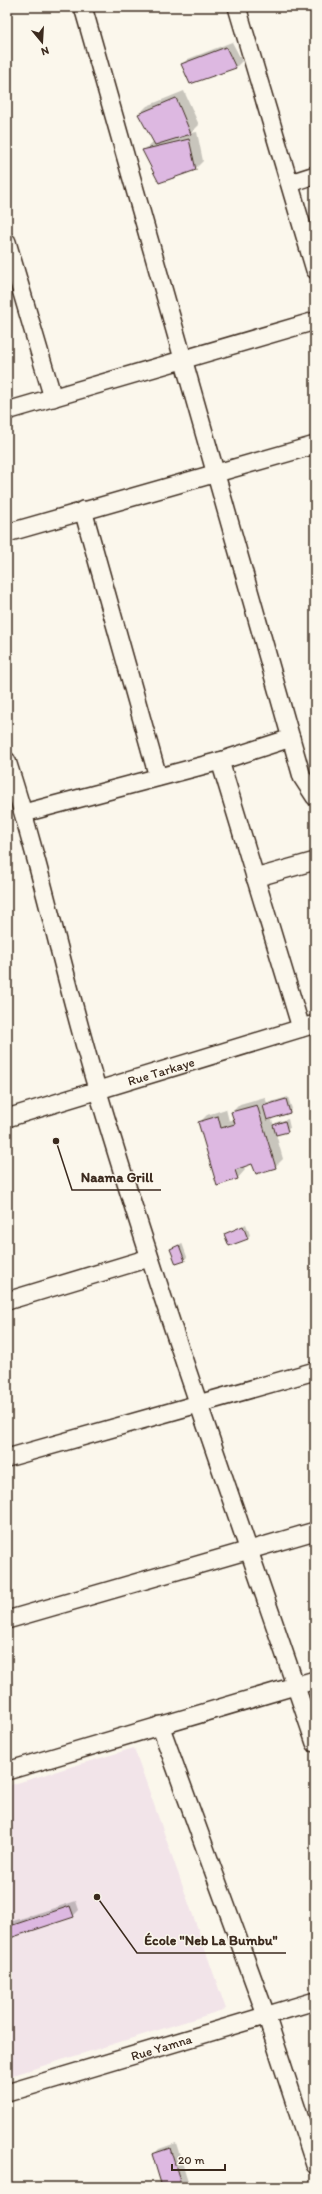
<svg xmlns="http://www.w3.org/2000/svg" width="322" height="2194" viewBox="0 0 322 2194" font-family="Itim,sans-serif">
  <rect width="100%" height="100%" fill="#fbf7ec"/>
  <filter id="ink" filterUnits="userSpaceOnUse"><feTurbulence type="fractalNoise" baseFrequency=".025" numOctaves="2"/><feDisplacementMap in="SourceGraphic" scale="8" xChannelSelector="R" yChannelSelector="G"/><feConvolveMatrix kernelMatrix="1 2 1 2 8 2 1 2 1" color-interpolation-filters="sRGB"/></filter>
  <g filter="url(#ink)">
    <path fill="#f2e4e9" d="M134 1748 226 2009 7 2077V1786Z"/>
    <path fill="#0003" d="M232 42 242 61 236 67 191 83 182 64 188 59Z
      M184 91 199 125 191 133 197 132 203 161 195 169 144 150 154 141 139 114 147 106Z
      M265 1097 267 1103 288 1097 292 1109 289 1112 271 1117 274 1126 277 1122 288 1119 290 1128 276 1134 283 1159 275 1167 253 1163 244 1166 245 1170 237 1179 199 1123 207 1115 226 1109 229 1121 234 1119 232 1112 240 1104Z
      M246 1224 250 1235 247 1238 226 1234Z
      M182 1243 187 1257 184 1260 172 1249Z
      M76 1901 79 1910 73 1916 7 1938V1923Z
      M176 2143 188 2181 182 2187H163L153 2155 159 2149Z
      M142 2182 143 2187H131L133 2184Z"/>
    <path fill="#ddb8e1" stroke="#3b2a1e" d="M226 47 236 68 190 84 181 64Z
      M176 98 191 134 155 145 138 114Z
      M189 139 196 170 159 183 142 150Z
      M286 1099 290 1113 267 1120 263 1106Z
      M257 1105 276 1168 256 1174 252 1164 235 1170 238 1179 217 1186 198 1122 218 1116 221 1128 235 1124 231 1112Z
      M285 1121 288 1132 276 1135 273 1125Z
      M243 1226 248 1239 229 1246 224 1234Z
      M179 1245 185 1261 176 1264 170 1249Z
      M70 1906 74 1917 7 1939V1927Z
      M170 2148 182 2187H162L152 2154Z"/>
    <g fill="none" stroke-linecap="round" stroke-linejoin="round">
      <defs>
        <g id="minor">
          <path d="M83 7 302 777 315 797"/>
          <path d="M237 7 315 270"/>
          <path d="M290 183 315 175"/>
          <path d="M7 242 53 398"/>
          <path d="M7 411 315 321"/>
          <path d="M83 510 158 777"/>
          <path d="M7 533 315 445"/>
          <path d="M7 761C43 871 65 984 99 1095 164 1313 242 1527 315 1743"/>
          <path d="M220 761 301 1028"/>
          <path d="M24 813 220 761 291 738"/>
          <path d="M255 878 315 861"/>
          <path id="s1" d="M7 1118 315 1024"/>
          <path d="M7 1301 149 1258"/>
          <path d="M7 1458 315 1371"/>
          <path d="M7 1620 315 1531"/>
          <path d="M160 1725 266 2015 315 2165"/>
          <path d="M7 1771 315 1680"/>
          <path id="s2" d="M7 2093 315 2001"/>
        </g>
      </defs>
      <use href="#minor" stroke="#3b2a1e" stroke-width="20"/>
      <use href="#minor" stroke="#fbf7ec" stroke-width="17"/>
    </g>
  </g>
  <g text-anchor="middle" stroke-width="3" stroke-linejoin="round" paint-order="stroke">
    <g font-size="13" fill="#3b2a1e" stroke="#fbf7ec">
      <text dy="5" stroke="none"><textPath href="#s1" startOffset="161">Rue Tarkaye</textPath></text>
      <text dy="5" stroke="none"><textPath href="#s2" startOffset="161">Rue Yamna</textPath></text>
    </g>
  </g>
  <path fill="none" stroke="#3b2a1e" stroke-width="1.5" d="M56 1141L72 1190H161M97 1897L137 1953H286"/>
  <g fill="#3b2a1e" stroke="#fbf7ec" stroke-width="1.5">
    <circle cx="56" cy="1141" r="4"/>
    <circle cx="97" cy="1897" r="4"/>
  </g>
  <g font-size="14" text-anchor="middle" font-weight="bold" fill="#3b2a1e" stroke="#fbf7ec" stroke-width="3" stroke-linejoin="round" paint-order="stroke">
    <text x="117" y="1182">Naama Grill</text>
    <text x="211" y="1945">École "Neb La Bumbu"</text>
  </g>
  <rect width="322" height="2194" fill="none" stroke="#fbf7ec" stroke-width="24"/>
  <rect x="12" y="12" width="298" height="2170" fill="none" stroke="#3b2a1e" stroke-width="1.5" filter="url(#ink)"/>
  <g transform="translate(42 42) rotate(162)" stroke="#fbf7ec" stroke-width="3" paint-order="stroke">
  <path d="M0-3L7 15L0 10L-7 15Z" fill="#3b2a1e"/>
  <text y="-6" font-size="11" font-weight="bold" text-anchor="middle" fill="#3b2a1e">N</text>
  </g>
  <path d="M172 2164v6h53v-6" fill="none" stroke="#3b2a1e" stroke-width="2"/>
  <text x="178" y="2164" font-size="12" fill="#3b2a1e" stroke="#fbf7ec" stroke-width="3" paint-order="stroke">20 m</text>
</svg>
